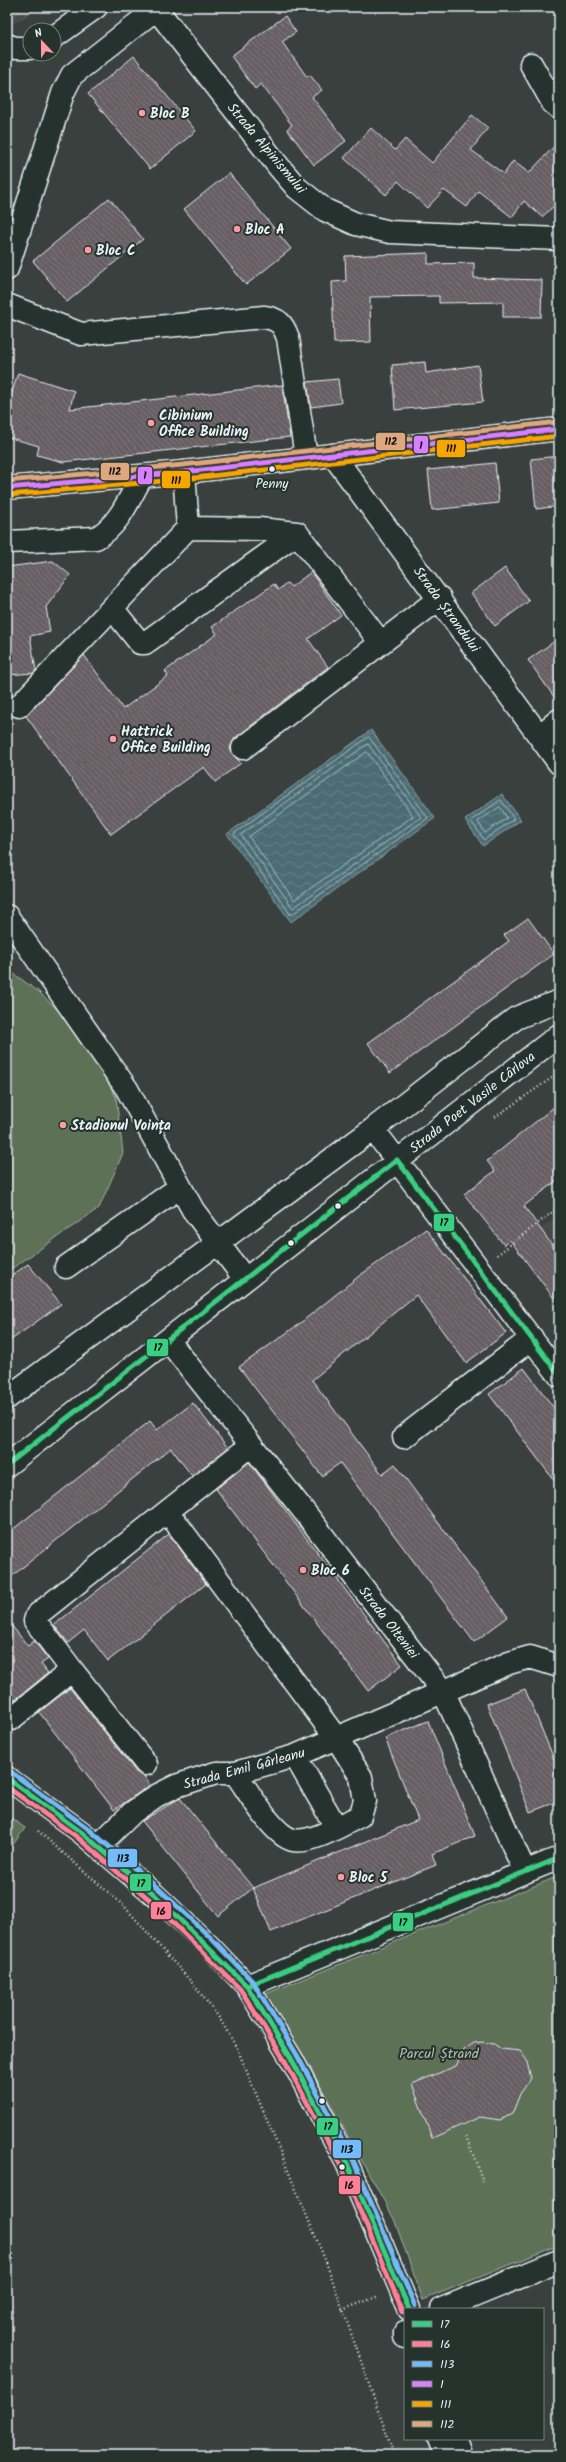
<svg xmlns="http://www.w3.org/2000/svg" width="566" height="2462" viewBox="0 0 566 2462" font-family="Kalam,sans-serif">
  <defs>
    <pattern id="industrial-furrows" width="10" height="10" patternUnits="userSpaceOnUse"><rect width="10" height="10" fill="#484948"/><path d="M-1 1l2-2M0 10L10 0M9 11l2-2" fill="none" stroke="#626463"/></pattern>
    <pattern id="water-waves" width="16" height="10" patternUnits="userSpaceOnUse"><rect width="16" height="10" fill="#4c6c73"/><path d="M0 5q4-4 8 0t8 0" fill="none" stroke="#668188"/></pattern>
    <pattern id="building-back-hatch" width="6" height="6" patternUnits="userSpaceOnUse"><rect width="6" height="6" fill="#685e63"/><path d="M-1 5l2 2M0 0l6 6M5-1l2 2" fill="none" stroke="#7e767a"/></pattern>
  </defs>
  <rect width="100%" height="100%" fill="#3a403d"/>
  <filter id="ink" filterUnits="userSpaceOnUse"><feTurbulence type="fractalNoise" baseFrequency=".025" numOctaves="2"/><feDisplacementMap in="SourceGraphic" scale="8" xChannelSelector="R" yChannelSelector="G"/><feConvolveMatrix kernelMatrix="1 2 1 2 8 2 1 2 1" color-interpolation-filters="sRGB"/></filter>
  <g filter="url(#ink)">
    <path fill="#484948" d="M559 1215V1305L515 1247Z"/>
    <path fill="url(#industrial-furrows)" d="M7 7H42L7 28Z"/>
    <path fill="#5c7155" stroke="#a2b1a6" d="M7 969 39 992 65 1017 91 1051 116 1097 123 1153 99 1208 7 1272Z
      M7 1815 25 1828 7 1853Z
      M559 1876V2245L423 2300 394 2219 311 2069 263 1995Z"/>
    <path fill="url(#water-waves)" stroke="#8aa1a8" d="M371 730 435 818 291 922 227 834Z
      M502 794 521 820 483 846 465 820Z"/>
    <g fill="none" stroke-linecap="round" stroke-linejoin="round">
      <path stroke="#aabcc3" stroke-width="1" d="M369 737 428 818 291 915 234 834Z
        M368 744 421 817 293 908 241 835Z
        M367 752 413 816 294 900 249 837Z
        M501 800 514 819 484 840 471 821Z
        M500 807 507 818 485 833 478 822Z"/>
    </g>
    <path fill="url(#building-back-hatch)" stroke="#e8f1f8" d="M285 16 296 32 282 42 307 77 310 75 322 90 312 97 346 141 314 165 287 129 292 125 261 84 255 89 231 56Z
      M134 56 196 131 150 169 88 94Z
      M472 115 488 128 471 150 504 174 513 161 529 173 559 141V201L542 217 524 201 512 217 478 191 467 207 444 190 427 208 398 181 386 195 344 158 371 128 395 150 405 139 432 163Z
      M229 173 291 249 246 285 184 209Z
      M109 198 143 239 67 302 33 261Z
      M428 253V264L474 263V278L542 280 541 317H503V302L439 303V296L370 297 371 342 334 343 332 282 346 281 345 256Z
      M425 362 426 373 478 365 483 402 395 410 392 365Z
      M18 373 74 391 70 409 282 385 290 437 63 462 37 455 39 446 7 437V408Z
      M338 379 341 403 311 407 307 382Z
      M559 456V506L536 509 531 459Z
      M495 463 499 503 432 510 428 470Z
      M53 561 70 575 46 607 50 632 30 636 36 670 34 673 7 675V567Z
      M505 568 529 601 495 626 471 593Z
      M311 572 341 615 308 639 328 667 235 738 230 748 233 755 241 763 215 782 204 767 111 834 26 716 84 655 123 709 168 676 165 671 217 634 212 627 274 584 278 590 287 583 291 587Z
      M559 638V704L528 660Z
      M528 918 554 954 390 1073 368 1043 509 941 504 935Z
      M559 1103V1179L524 1206 559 1255V1305L510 1240 504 1245 464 1194 495 1171 487 1161Z
      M426 1229 506 1333 466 1363 416 1295 312 1380 382 1474 395 1464 508 1617 474 1642 340 1463 322 1476 239 1367 299 1324 359 1276Z
      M28 1264 61 1304 7 1343V1279Z
      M524 1368 559 1415V1487L489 1394Z
      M193 1403 228 1448 192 1476 171 1448 7 1580V1534L150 1421 157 1430Z
      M249 1462 402 1665 368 1691 216 1489Z
      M169 1534 206 1584 108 1661 84 1630 68 1643 54 1625Z
      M7 1620 28 1646 34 1641 48 1659 41 1664 48 1673 15 1700 7 1690Z
      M70 1688 136 1772 144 1776 150 1785 114 1810 39 1712Z
      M525 1689 559 1771V1801L530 1812 487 1704Z
      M428 1721 475 1836 432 1854 436 1865 271 1932 253 1888 418 1820 385 1738Z
      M180 1798 253 1888 218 1916 142 1821Z
      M483 2042 494 2044 501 2049 520 2051 526 2059 531 2078 520 2094 512 2114 500 2120 480 2117 432 2138 412 2084 456 2066 464 2050 474 2043Z"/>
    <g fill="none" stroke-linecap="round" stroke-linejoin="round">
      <defs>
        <path id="minor" d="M155 7 279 167 297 188 325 210 356 224 390 232 559 239
          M54 37 96 7
          M7 45 15 48H30
          M531 64 553 103 559 108
          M7 269 63 93 72 75 156 9
          M7 305 81 334 264 317C279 319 283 324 288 338L306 457
          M333 455 559 763
          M184 472 188 528
          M297 533 259 529 188 528 112 608 140 643H145L297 533 381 643
          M7 542 96 538C119 526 130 497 142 476
          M19 706 112 608
          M539 736 559 720
          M243 748 440 598
          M7 916 127 1089 193 1210 245 1279
          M373 1129 559 1375
          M66 1267 180 1187
          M168 1340 306 1514 444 1693 525 1872
          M7 1398 373 1129 516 1018 559 1001
          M404 1437 532 1338
          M7 1465 559 1035
          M168 1512 337 1739 361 1777 365 1801 360 1816C343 1824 312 1844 293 1840 272 1835 248 1790 235 1773
          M72 1670 146 1764
          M7 1719H11L72 1670 35 1621 37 1615 251 1445
          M295 1756 336 1827
          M98 1846 133 1812 156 1796 176 1786 216 1773H235L295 1756 509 1663 530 1657 559 1666
          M247 1986 559 1858
          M442 2309 559 2261
          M405 2332V2337
          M439 2439 445 2455"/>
        <path id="major" d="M7 488 184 472 559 429
          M7 1778 81 1832 155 1895 208 1945 247 1986 291 2058 347 2163 409 2309
          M455 2439 461 2455"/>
      </defs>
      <use href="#minor" stroke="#e8f1f8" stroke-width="25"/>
      <use href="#major" stroke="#e8f1f8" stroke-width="25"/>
      <path stroke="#e8f1f8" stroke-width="2.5" stroke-dasharray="1 3" stroke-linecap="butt" d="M495 1117 559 1073
        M497 1255 559 1207
        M38 1831 124 1906 194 1985 218 2016 237 2048 326 2262 394 2455
        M466 2136 484 2184
        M342 2310 379 2296"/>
      <use href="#minor" stroke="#26332d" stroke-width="22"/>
      <use href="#major" stroke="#26332d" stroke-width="22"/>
      <defs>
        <path id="bus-1" d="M7 1465 397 1160 559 1375
          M7 1778 81 1832 155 1895 247 1986 291 2058 347 2163 409 2309
          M247 1986 559 1858"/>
        <path id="bus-2" d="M7 1787 77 1837 150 1900 241 1990 285 2061 341 2166 403 2312"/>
        <path id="bus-3" d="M11 1772 86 1827 160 1890 213 1940 253 1982 297 2055 353 2160 415 2306"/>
        <path id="bus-4" d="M7 488 184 472 559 429"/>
        <path id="bus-5" d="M8 495 185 479 559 436"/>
        <path id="bus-6" d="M7 481 183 465 558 422"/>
      </defs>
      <use href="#bus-1" stroke="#26332d" stroke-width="8"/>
      <use href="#bus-2" stroke="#26332d" stroke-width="8"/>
      <use href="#bus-3" stroke="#26332d" stroke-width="8"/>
      <use href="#bus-4" stroke="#26332d" stroke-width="8"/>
      <use href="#bus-5" stroke="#26332d" stroke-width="8"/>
      <use href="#bus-6" stroke="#26332d" stroke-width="8"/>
      <use href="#bus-1" stroke="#3ace82" stroke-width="5"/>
      <use href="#bus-2" stroke="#ff8098" stroke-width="5"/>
      <use href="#bus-3" stroke="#73baf8" stroke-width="5"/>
      <use href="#bus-4" stroke="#d880ff" stroke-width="5"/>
      <use href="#bus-5" stroke="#f7a600" stroke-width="5"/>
      <use href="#bus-6" stroke="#dfa77e" stroke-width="5"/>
    </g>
  </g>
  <g fill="#ff9aa2" stroke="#26332d" stroke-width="1.5">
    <circle cx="142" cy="113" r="4"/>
    <circle cx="237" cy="229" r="4"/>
    <circle cx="88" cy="250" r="4"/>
    <circle cx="151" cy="423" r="4"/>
    <circle cx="113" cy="739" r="4"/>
    <circle cx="63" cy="1125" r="4"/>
    <circle cx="303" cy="1570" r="4"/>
    <circle cx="341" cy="1877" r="4"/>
  </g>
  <g fill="#e8f1f8" stroke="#26332d" stroke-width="1.5">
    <circle cx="272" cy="469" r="3.5"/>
    <circle cx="338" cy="1206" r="3.5"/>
    <circle cx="291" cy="1243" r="3.5"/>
    <circle cx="322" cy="2101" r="3.5"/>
    <circle cx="342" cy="2167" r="3.5"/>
  </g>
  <g text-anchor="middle" stroke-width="4" stroke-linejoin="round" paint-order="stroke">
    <g font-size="13" fill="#e8f1f8" stroke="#26332d">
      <text x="272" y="488">Penny</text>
    </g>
    <g font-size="14" font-weight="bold" fill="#e8f1f8" stroke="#26332d" text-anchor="start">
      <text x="150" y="118">Bloc B</text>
      <text x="245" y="234">Bloc A</text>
      <text x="96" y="255">Bloc C</text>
      <text x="159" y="420">Cibinium<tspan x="159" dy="16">Office Building</tspan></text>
      <text x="121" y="736">Hattrick<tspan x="121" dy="16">Office Building</tspan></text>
      <text x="71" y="1130">Stadionul Voința</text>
      <text x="311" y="1575">Bloc 6</text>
      <text x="349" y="1882">Bloc 5</text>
    </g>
    <g font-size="14" fill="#e8f1f8" stroke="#26332d">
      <text transform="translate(267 148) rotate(50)" y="5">Strada Alpinismului</text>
      <text transform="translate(447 609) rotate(54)" y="5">Strada Ștrandului</text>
      <text transform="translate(472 1102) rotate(-38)" y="5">Strada Poet Vasile Cârlova</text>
      <text transform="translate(389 1622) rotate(52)" y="5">Strada Olteniei</text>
      <text transform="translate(244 1768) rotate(-15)" y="5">Strada Emil Gârleanu</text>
    </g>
    <g font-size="14" fill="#b0beb7" stroke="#26332d">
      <text x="439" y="2058">Parcul Ștrand</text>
    </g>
  </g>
  <g stroke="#26332d" stroke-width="1.5">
    <rect x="375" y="432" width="31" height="19" rx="4" fill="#dfa77e"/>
    <rect x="413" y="435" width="16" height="19" rx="4" fill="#d880ff"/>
    <rect x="436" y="439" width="30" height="19" rx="4" fill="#f7a600"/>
    <rect x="100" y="462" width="30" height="19" rx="4" fill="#dfa77e"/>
    <rect x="137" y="466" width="16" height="19" rx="4" fill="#d880ff"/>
    <rect x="161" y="470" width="30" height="19" rx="4" fill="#f7a600"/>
    <rect x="433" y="1213" width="22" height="19" rx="4" fill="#3ace82"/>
    <rect x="146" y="1338" width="23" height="19" rx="4" fill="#3ace82"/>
    <rect x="107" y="1848" width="31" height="20" rx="4" fill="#73baf8"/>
    <rect x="129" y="1873" width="23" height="19" rx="4" fill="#3ace82"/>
    <rect x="150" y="1901" width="22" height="19" rx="4" fill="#ff8098"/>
    <rect x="392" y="1912" width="22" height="20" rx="4" fill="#3ace82"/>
    <rect x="316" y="2117" width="23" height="19" rx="4" fill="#3ace82"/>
    <rect x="332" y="2139" width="30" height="20" rx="4" fill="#73baf8"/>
    <rect x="338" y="2175" width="23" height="20" rx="4" fill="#ff8098"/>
  </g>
  <g font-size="11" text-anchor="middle" font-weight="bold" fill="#111">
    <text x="391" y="445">112</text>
    <text x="421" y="449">1</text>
    <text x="451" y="452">111</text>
    <text x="115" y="475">112</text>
    <text x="145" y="479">1</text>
    <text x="176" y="484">111</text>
    <text x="444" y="1226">17</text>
    <text x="158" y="1351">17</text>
    <text x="123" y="1862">113</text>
    <text x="141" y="1887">17</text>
    <text x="161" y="1915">16</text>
    <text x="403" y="1926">17</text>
    <text x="328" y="2130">17</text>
    <text x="347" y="2153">113</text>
    <text x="349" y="2189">16</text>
  </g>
  <rect width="566" height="2462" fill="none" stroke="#26332d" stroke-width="24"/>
  <rect x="12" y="12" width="542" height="2438" fill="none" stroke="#e8f1f8" stroke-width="1.5" filter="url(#ink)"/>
  <rect x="404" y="2308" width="140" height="132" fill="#26332d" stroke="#747f7e"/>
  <rect x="412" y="2321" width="20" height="6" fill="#3ace82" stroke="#747f7e"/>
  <text x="440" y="2328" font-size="12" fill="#e8f1f8">17</text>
  <rect x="412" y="2341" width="20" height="6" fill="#ff8098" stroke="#747f7e"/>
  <text x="440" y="2348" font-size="12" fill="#e8f1f8">16</text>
  <rect x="412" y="2361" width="20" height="6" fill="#73baf8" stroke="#747f7e"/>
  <text x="440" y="2368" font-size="12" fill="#e8f1f8">113</text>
  <rect x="412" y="2381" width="20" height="6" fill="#d880ff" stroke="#747f7e"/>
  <text x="440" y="2388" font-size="12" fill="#e8f1f8">1</text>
  <rect x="412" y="2401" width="20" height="6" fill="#f7a600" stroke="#747f7e"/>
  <text x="440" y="2408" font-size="12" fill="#e8f1f8">111</text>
  <rect x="412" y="2421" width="20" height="6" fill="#dfa77e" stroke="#747f7e"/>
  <text x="440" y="2428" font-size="12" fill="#e8f1f8">112</text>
  <g transform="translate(42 42) rotate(338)"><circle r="19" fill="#26332d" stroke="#747f7e"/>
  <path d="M0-3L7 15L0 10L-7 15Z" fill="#ff9aa2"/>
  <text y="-6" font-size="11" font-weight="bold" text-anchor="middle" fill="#e8f1f8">N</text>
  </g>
</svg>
